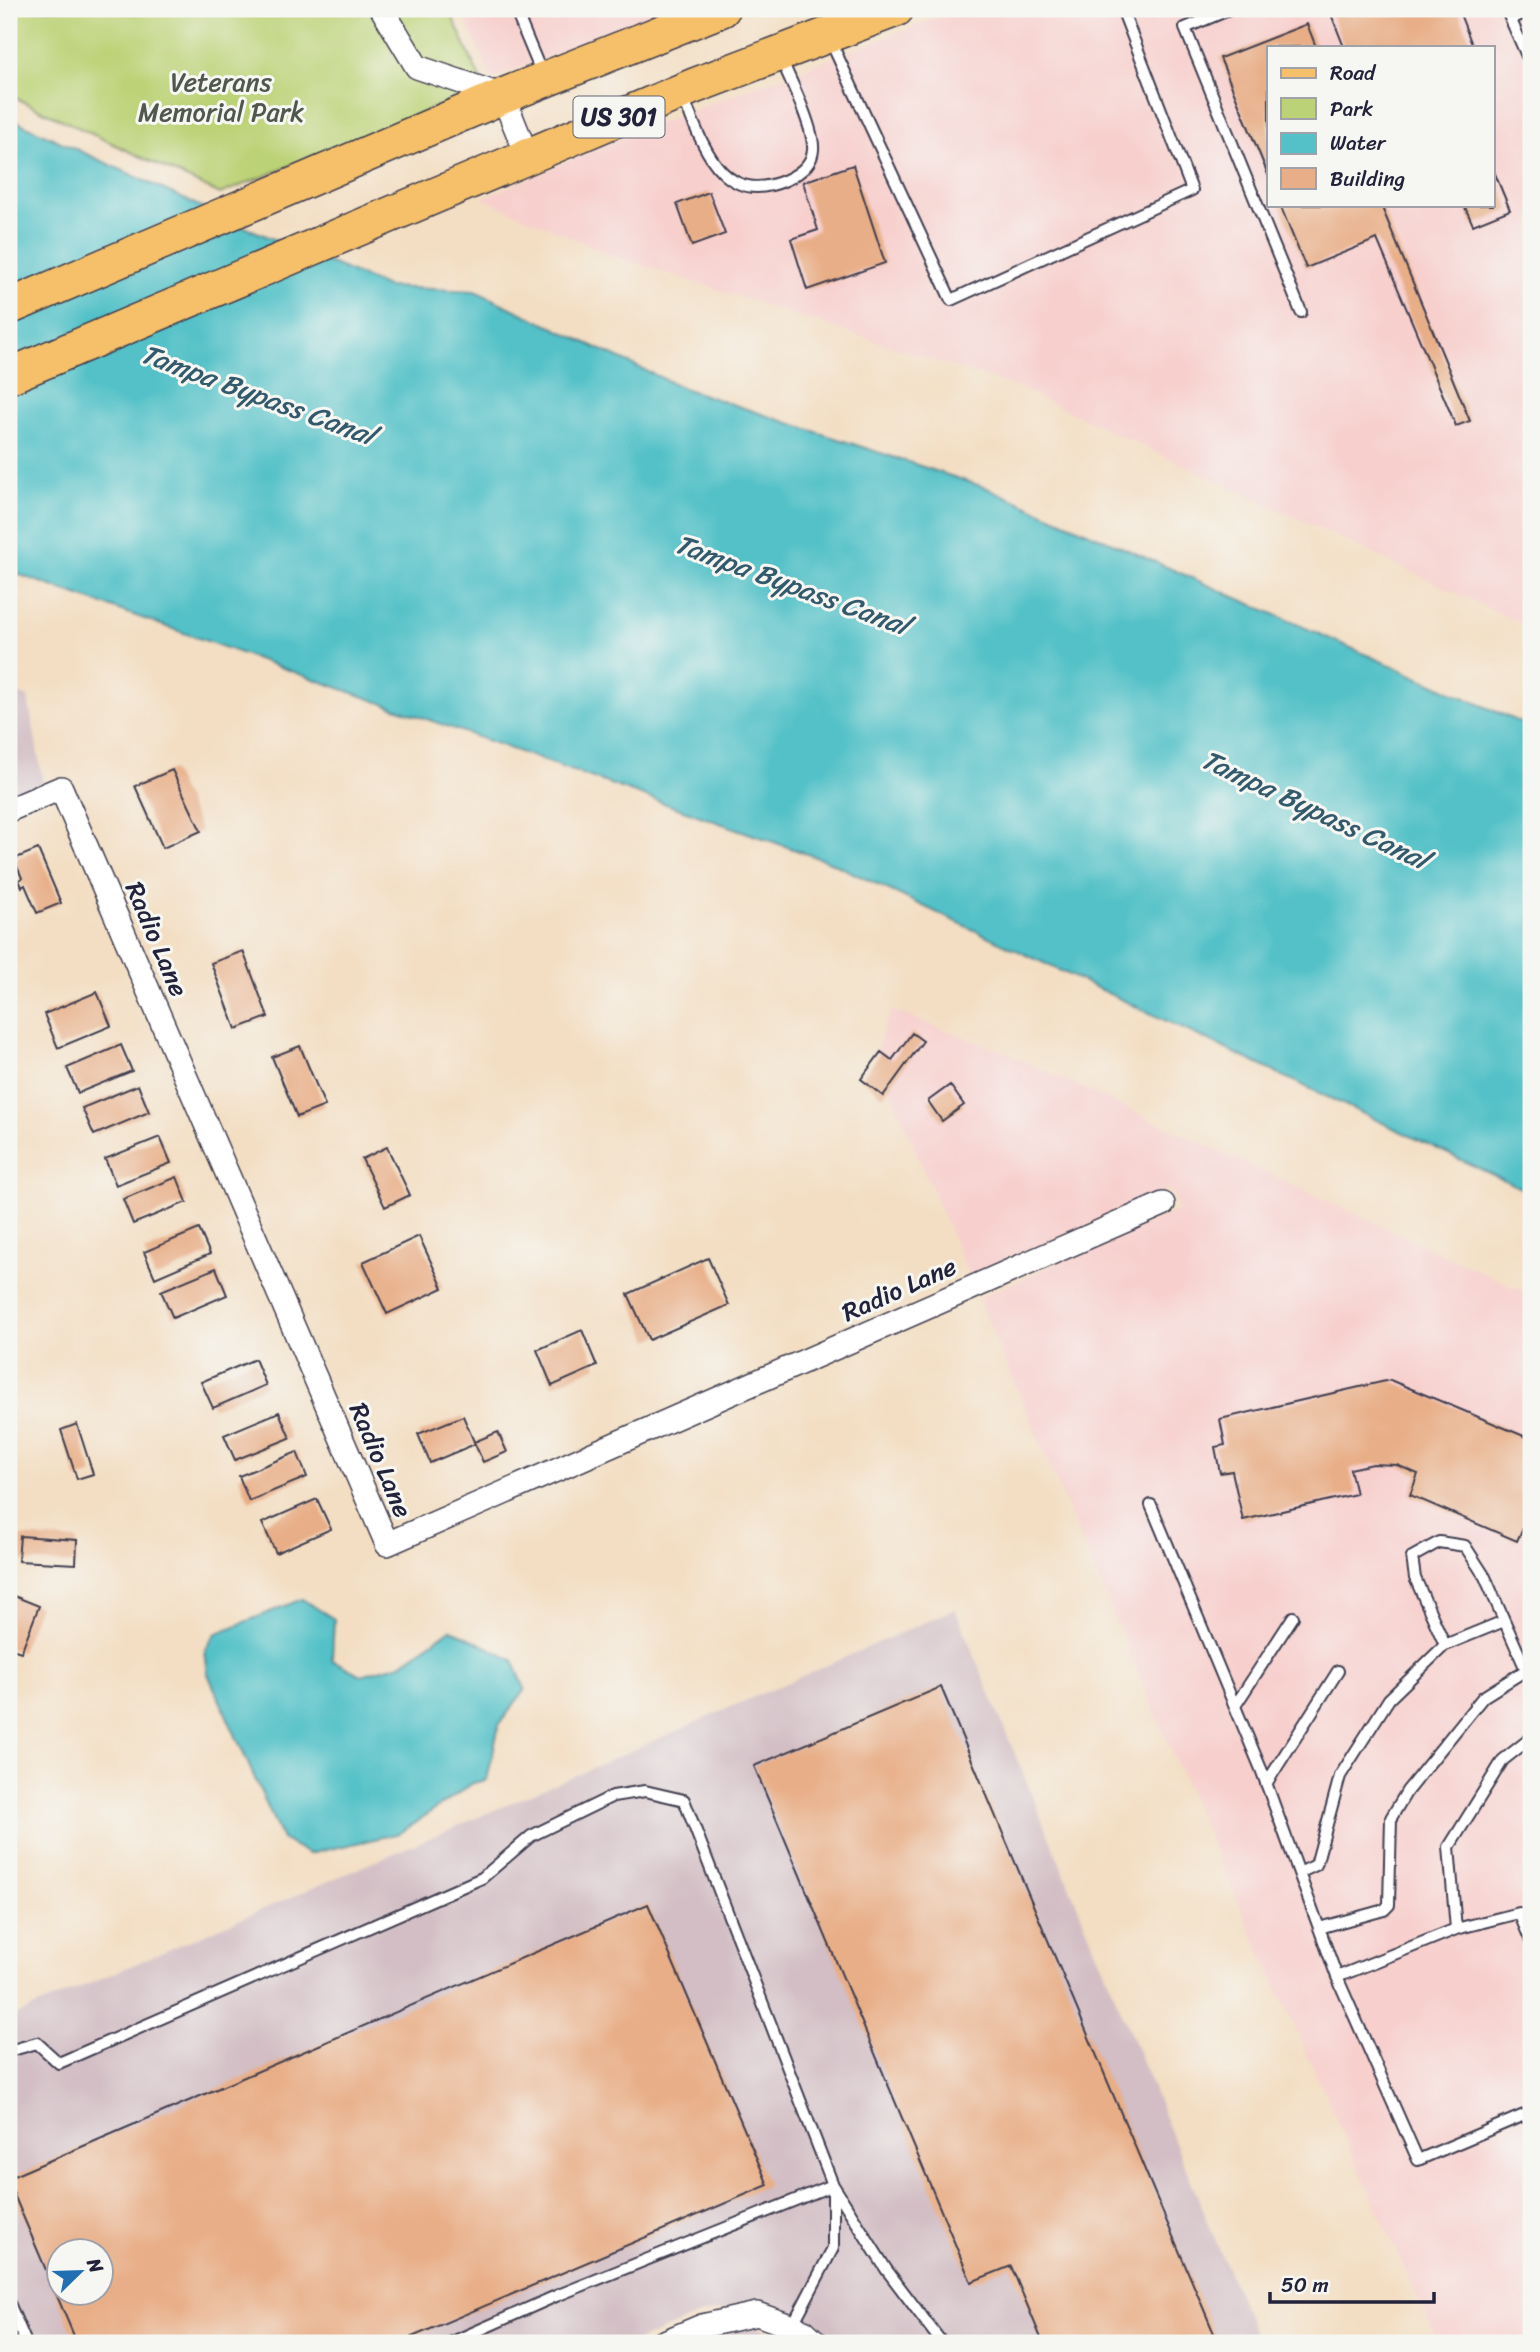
<svg xmlns="http://www.w3.org/2000/svg" width="1540" height="2352" viewBox="0 0 1540 2352" font-family="Sriracha,sans-serif">
  <rect width="100%" height="100%" fill="#f6f6f2"/>
  <filter id="ink" filterUnits="userSpaceOnUse"><feTurbulence type="fractalNoise" baseFrequency=".0143" numOctaves="2"/><feDisplacementMap in="SourceGraphic" scale="14" xChannelSelector="R" yChannelSelector="G"/><feConvolveMatrix kernelMatrix="1 2 1 2 8 2 1 2 1" color-interpolation-filters="sRGB"/></filter>
  <filter id="wash" filterUnits="userSpaceOnUse"><feTurbulence type="fractalNoise" baseFrequency=".00686" numOctaves="4" result="noise"/><feDisplacementMap in="SourceGraphic" scale="28" xChannelSelector="R" yChannelSelector="G"/><feGaussianBlur stdDeviation="1.57" result="paint"/><feColorMatrix in="noise" values="0 0 0 0 0 0 0 0 0 0 0 0 0 0 0 0 0 1.4 0 .05"/><feComposite in="paint" operator="in"/></filter>
  <g filter="url(#wash)">
    <rect width="100%" height="100%" fill="#f3dec3"/>
    <path fill="#f7d0ce" fill-rule="evenodd" d="M461 9H666L492 79Z
      M961 9H1531V628L1019 388 611 255 482 198 628 135ZM1269 47H1493V205H1269Z
      M891 1010 1002 1051 1531 1295V2343H1438L1199 1816 978 1298 1178 1210 1170 1189 969 1277 875 1054Z"/>
    <path fill="#d2bec4" fill-rule="evenodd" d="M9 690 28 697 43 783 9 798Z
      M955 1609 1258 2343H835L810 2320 763 2303H755L698 2315 634 2343H9V2018L583 1772ZM60 2250H102V2292H60Z
      M755 2326 799 2343H691L706 2337Z"/>
    <path fill="#bcd276" stroke="#6f7a58" stroke-width="2" d="M9 9H449L484 88 220 194 9 95Z"/>
    <path fill="#53c1c7" stroke="#3a7281" stroke-width="2" d="M9 118 240 225 387 287 475 291 683 388 987 488 1531 727V1193L830 862 9 571Z
      M302 1599 334 1619 332 1660 361 1675 401 1664 451 1629 513 1660 525 1689 499 1725 487 1780 473 1783 400 1833 309 1854 282 1839 208 1674 205 1651 215 1634Z"/>
    <g id="blocks">
      <path fill="#e8ae87" fill-rule="evenodd" d="M1329 9H1458L1473 47H1344Z
        M1307 24 1316 47H1269V177L1220 58Z
        M853 165 885 263 807 290 791 239 818 230 803 182Z
        M1493 169 1510 210 1473 225 1464 205H1493Z
        M709 192 725 234 692 246 677 204Z
        M1280 205H1381L1470 421 1456 426 1377 239 1306 268Z
        M172 770 201 831 163 848 135 786Z
        M38 849 61 903 37 913 25 885 22 887 19 880 22 878 14 859Z
        M243 951 268 1017 236 1029 211 963Z
        M97 992 111 1026 58 1048 44 1014Z
        M912 1033 923 1041 883 1096 861 1079 881 1052 892 1060Z
        M121 1045 132 1071 78 1093 67 1068Z
        M300 1046 325 1106 297 1117 272 1057Z
        M138 1085 149 1112 94 1135 82 1108Z
        M950 1085 964 1105 942 1121 928 1101Z
        M160 1137 171 1163 116 1185 105 1159Z
        M387 1147 410 1195 385 1207 362 1159Z
        M177 1177 187 1202 133 1224 123 1199Z
        M199 1229 210 1254 155 1278 144 1252Z
        M419 1236 443 1288 387 1314 363 1262Z
        M708 1258 729 1305 649 1340 628 1294Z
        M216 1268 227 1295 173 1318 161 1291Z
        M582 1330 597 1366 552 1386 537 1350Z
        M255 1359 266 1385 213 1408 201 1382Z
        M1390 1380 1531 1439V1510L1517 1541 1410 1495 1418 1474 1397 1465 1373 1464 1350 1469 1356 1494 1243 1520 1232 1471 1220 1473 1215 1447 1225 1445 1220 1419Z
        M279 1412 290 1438 235 1460 224 1435Z
        M463 1416 475 1444 430 1463 418 1434Z
        M77 1424 93 1474 77 1479 61 1430Z
        M498 1432 507 1452 483 1462 474 1442Z
        M297 1452 307 1477 249 1501 239 1476Z
        M317 1499 331 1529 276 1553 262 1523Z
        M20 1536 77 1540 76 1564 18 1561Z
        M9 1594 39 1606 21 1652 9 1648Z
        M941 1687 1218 2343H1043L1011 2266 971 2282 754 1766Z
        M648 1904 768 2185 398 2343H77L9 2183V2178ZM60 2250H102V2292H60Z"/>
    </g>
  </g>
  <g filter="url(#ink)">
    <use href="#blocks" fill-opacity="0" stroke="#413e4f" stroke-width="2"/>
    <g fill="none" stroke-linecap="round" stroke-linejoin="round">
      <defs>
        <path id="lane" d="M515 9 542 74
          M1231 9 1185 28 1301 312
          M1506 9 1531 65
          M1511 19 1531 10
          M830 40 951 300 1192 190 1122 9
          M682 95C702 141 720 209 786 180 799 174 812 165 813 150 815 130 790 79 781 59
          M1151 1505 1261 1769 1337 1977 1456 1929 1449 1847 1503 1760 1531 1738
          M1504 1621 1445 1645 1415 1578 1412 1557 1439 1542 1465 1546 1485 1577 1531 1681
          M1235 1706 1293 1617
          M1266 1784 1338 1671
          M1299 1873 1316 1865 1340 1776 1389 1699 1445 1645
          M1319 1928 1384 1910 1389 1905 1391 1818 1407 1791 1483 1697 1526 1670
          M1456 1929 1519 1913 1531 1941
          M1337 1977 1418 2160 1531 2112
          M9 2051 37 2043 59 2063 482 1878 531 1836 613 1796 645 1791 684 1800 833 2185V2248L792 2326
          M9 2303 26 2343
          M450 2343 556 2296 833 2185 886 2269 942 2343"/>
        <path id="street" d="M382 9 417 67 503 96 527 156
          M9 810 61 788 387 1544 1163 1204
          M662 2343 702 2326 757 2314 804 2331 817 2343"/>
        <path id="primary" d="M9 307 503 96 722 9
          M9 376 694 86 896 9"/>
      </defs>
      <use href="#lane" stroke="#413e4f" stroke-width="14"/>
      <use href="#street" stroke="#413e4f" stroke-width="26"/>
      <use href="#primary" stroke="#413e4f" stroke-width="38"/>
      <use href="#lane" stroke="#fff" stroke-width="10"/>
      <use href="#street" stroke="#fff" stroke-width="23"/>
      <use href="#primary" stroke="#f6c06b" stroke-width="35"/>
    </g>
  </g>
  <g text-anchor="middle" stroke-width="6" stroke-linejoin="round" paint-order="stroke">
    <rect fill="#f6f6f2" stroke="#626272" stroke-width="2" x="573.5" y="96.5" width="91" height="41" rx="5"/>
    <g font-size="24" font-weight="bold" fill="#22223b">
      <text x="619" y="125">US 301</text>
    </g>
    <g font-size="26" fill="#50574d" stroke="#f6f6f2">
      <text x="221" y="91">Veterans<tspan x="221" dy="30">Memorial Park</tspan></text>
    </g>
    <g font-size="26" fill="#22223b" stroke="#f6f6f2">
      <text transform="translate(157 939) rotate(67)" y="9">Radio Lane</text>
      <text transform="translate(899 1289) rotate(-24)" y="9">Radio Lane</text>
      <text transform="translate(381 1460) rotate(67)" y="9">Radio Lane</text>
    </g>
    <g font-size="28" font-style="italic" fill="#335a6c" stroke="#f6f6f2">
      <text transform="translate(258 394) rotate(20)" y="10">Tampa Bypass Canal</text>
      <text transform="translate(792 584) rotate(20)" y="10">Tampa Bypass Canal</text>
      <text transform="translate(1315 809) rotate(25)" y="10">Tampa Bypass Canal</text>
    </g>
  </g>
  <rect width="1540" height="2352" fill="none" stroke="#f6f6f2" stroke-width="35"/>
  <rect x="1267" y="46" width="228" height="161" fill="#f6f6f2" stroke="#a1a1a9" stroke-width="2"/>
  <rect x="1281" y="68" width="35" height="10" fill="#f6c06b" stroke="#a1a1a9" stroke-width="2"/>
  <text x="1330" y="80" font-size="21" fill="#22223b">Road</text>
  <rect x="1281" y="98" width="35" height="21" fill="#bcd276" stroke="#a1a1a9" stroke-width="2"/>
  <text x="1330" y="116" font-size="21" fill="#22223b">Park</text>
  <rect x="1281" y="133" width="35" height="21" fill="#53c1c7" stroke="#a1a1a9" stroke-width="2"/>
  <text x="1330" y="150" font-size="21" fill="#22223b">Water</text>
  <rect x="1281" y="168" width="35" height="21" fill="#e8ae87" stroke="#a1a1a9" stroke-width="2"/>
  <text x="1330" y="186" font-size="21" fill="#22223b">Building</text>
  <g transform="translate(80 2272) rotate(67)"><circle r="33" fill="#f6f6f2" stroke="#a1a1a9" stroke-width="2"/>
  <path d="M0-5L12 26L0 18L-12 26Z" fill="#1f6fb2"/>
  <text y="-10" font-size="19" font-weight="bold" text-anchor="middle" fill="#22223b">N</text>
  </g>
  <path d="M1270 2292v10h164v-10" fill="none" stroke="#22223b" stroke-width="3.5"/>
  <text x="1281" y="2292" font-size="21" fill="#22223b" stroke="#f6f6f2" stroke-width="5" paint-order="stroke">50 m</text>
</svg>
